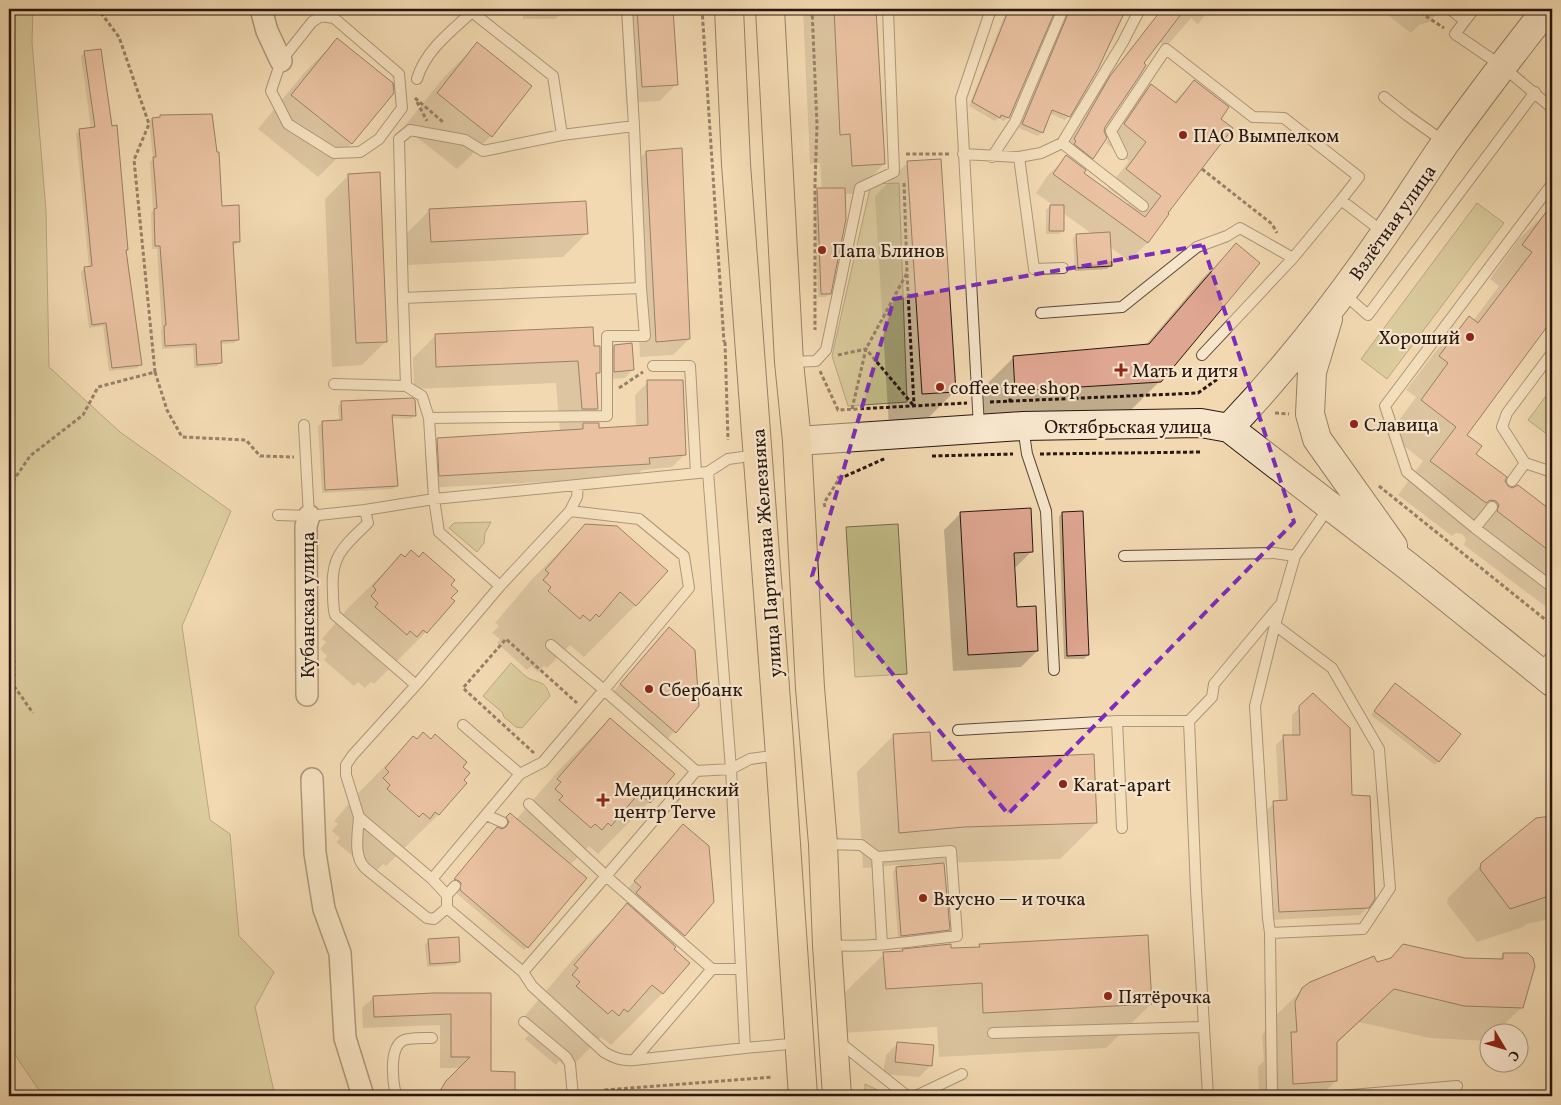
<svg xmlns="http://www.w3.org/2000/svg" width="1561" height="1105" viewBox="0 0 1561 1105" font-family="Vollkorn,serif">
  <rect width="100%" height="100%" fill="#f2d9b1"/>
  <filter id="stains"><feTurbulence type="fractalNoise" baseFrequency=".004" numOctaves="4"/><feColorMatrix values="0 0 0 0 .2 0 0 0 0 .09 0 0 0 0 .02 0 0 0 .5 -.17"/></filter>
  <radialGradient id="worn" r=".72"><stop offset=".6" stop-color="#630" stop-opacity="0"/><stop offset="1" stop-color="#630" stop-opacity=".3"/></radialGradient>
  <path fill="#c2bd87" stroke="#756a4c" d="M9 9H33L32 42 46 211 49 367 120 432 231 511 182 626 210 820 230 834 239 936 274 972 255 1007 275 1096H43L9 1046Z
    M899 183 907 402 848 406 832 356 871 184Z
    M1477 203 1504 223 1387 379 1361 359Z
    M1552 388V438L1528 420Z
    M491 522 485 533 484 543 477 552 449 528 454 523Z
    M898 524 907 674 855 677 846 527Z
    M511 663C516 667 524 676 530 679 540 683 546 682 550 696L522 728 516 727 504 717 502 712 483 696Z
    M865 1084 890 1096H865Z"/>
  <path fill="#0003" fill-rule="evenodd" d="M523 9H565L555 19H523Z
    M626 9H672L676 84 660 101 626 103 621 14Z
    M803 9H875L884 164 854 194H844L830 293 826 297H818L814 193 817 190H822L820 163 810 164Z
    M1007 9H1054L1008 118 1004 121 998 118 995 121 969 106Z
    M1064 9H1125L1097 69 1069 116 1065 120 1049 113 1042 132 1038 136 1019 128 1066 16 1067 12Z
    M1182 9H1210L1198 24 1191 18 1166 47 1158 41 1142 63 1104 127 1092 158 1085 165 1067 147 1103 85 1154 21 1168 30Z
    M1388 9H1442L1429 22 1419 25 1411 33 1385 13Z
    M337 40 392 93 351 144 318 177 258 129 304 73Z
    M478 44 491 136 457 169 404 127 444 77Z
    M85 52 111 127 127 249 125 252 140 365 137 368 109 371 103 326 89 328 81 272 85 268 89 267 76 134 80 130 91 129 81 56Z
    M1194 81 1166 214 1148 242 1129 261 1110 247 1111 265 1107 269 1075 271 1073 239 1076 235 1092 234 1063 213V231L1059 234H1046V210L1050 206H1054L1036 193 1048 175 1067 157 1082 173 1126 205 1128 203 1108 188 1129 161 1106 143 1132 104 1151 85 1173 103Z
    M160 117 221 207 239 241 235 245H232L238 339 234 343 219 344 221 362 217 366 194 368 193 347 162 349 161 330 162 329 157 249H152L151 213 153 211 150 162 153 159 149 122 152 119Z
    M646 152 689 339 673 355 640 357 630 168Z
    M908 162 954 392 921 425 889 427 875 196Z
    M349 175 386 341 362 365 332 367 325 199Z
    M1552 207V318L1465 435 1474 454 1504 481 1507 487 1512 489 1517 486 1552 513V606L1549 609 1464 545 1466 539 1462 534 1456 533 1452 536 1398 495 1423 461 1389 434 1416 397 1406 390 1436 351 1469 318 1473 321 1499 286 1490 279 1518 240Z
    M430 210 587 233 563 257 408 265 406 234Z
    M1236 245 1160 381 1126 415 982 424 980 391 1014 357 1145 346 1203 278Z
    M435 336 593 348 599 372 595 376 597 409 581 424H598V429L636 427 635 395 648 382 685 454 672 467 642 470 635 477 427 488 425 452 438 439 560 432 556 383 414 389 413 358Z
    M614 346 632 370 625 378 606 379V354Z
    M342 403 415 415 411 419 391 418 397 486 393 489 322 493 318 426 322 423 339 422 338 406Z
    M1062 513 1088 655 1084 659H1064L1059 517Z
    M960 514 1032 551 1016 567 1013 568 1016 608 1037 651 1021 667 953 671 944 530Z
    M586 525 666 571 635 606 584 657 570 645 547 668 544 666 538 672 531 666 527 670 497 643 500 639 492 633 499 626 495 623 534 577Z
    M401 556 449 585 450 598 453 601 426 632 374 684 371 682 365 688 358 682 354 686 324 660 327 656 320 649 326 642 322 639 349 607Z
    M657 641 698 705 663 744 609 697Z
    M1392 688 1459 735 1435 765 1371 715Z
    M1313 695 1351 796 1368 907 1360 915 1271 920 1266 811 1274 803 1279 802 1276 745 1284 737 1292 736V715Z
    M610 719 649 802 598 854 589 846 570 865 527 947 524 950 457 894 458 887 452 883 494 833 504 829 506 826 503 821 510 814 516 820 558 771Z
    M893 736 931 762 1096 823 1060 859 942 863 948 929 945 933 898 939 893 872 899 865 863 868 857 772ZM934 863V865L914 867 913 864Z
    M413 738 461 767 462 780 465 783 438 815 386 866 383 864 377 870 370 864 366 868 336 842 340 838 332 831 338 824 334 821 361 790Z
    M1546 818 1552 819V925L1545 920 1526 924 1523 927 1477 942 1447 903 1448 898 1482 864Z
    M683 826 713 901 673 946 662 994 611 1045 601 1037 575 1063 572 1061 566 1067 559 1061 556 1065 525 1039 529 1035 521 1028 527 1021 523 1018 575 957 626 906 630 900 623 894Z
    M429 941 459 961 455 965 427 967 425 944Z
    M980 946 1151 1004 1106 1048 939 1057 937 1027 841 1033 839 998 884 954 901 953 903 951 978 948Z
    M1504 954 1522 1007 1496 1032H1488V1041L1430 1038 1359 1022 1336 1044V1081L1320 1096H1259L1258 1067 1264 1061 1262 1036 1269 1022 1303 989 1376 964 1465 959 1498 960Z
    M490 994V1073L514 1095 528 1096H434L461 1068H440V1025L363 1028 362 1008 374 997Z
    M898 1043 931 1065 919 1077 883 1074 886 1055Z"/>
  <path fill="#dfa691" stroke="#281711" d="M637 9H673L678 85 642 87Z
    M834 9H876L885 164 852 166 850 134 840 135Z
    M1009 9H1056L1009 118 1001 115 1000 118 972 102Z
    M1070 9H1126L1098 69 1070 117 1052 110 1043 133 1022 124Z
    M1162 9H1185L1144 63 1146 65 1140 75 1105 127 1104 131 1107 138 1093 159 1074 144 1076 141 1074 139 1110 76Z
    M337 38 393 83 394 93 352 144 291 95Z
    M477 42 532 86 492 137 437 93Z
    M101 49 112 126 117 125 128 250H126L142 365 112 368 106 323 92 325 84 267 92 266 79 129 95 127 84 51Z
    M1194 80 1229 107 1221 119 1233 128 1168 213 1169 214 1148 243 1053 174 1066 155 1086 170 1084 173 1145 217 1161 196 1126 169 1146 142 1124 124 1151 84 1176 103Z
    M212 114 217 152H219L222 206 239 205 240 242H233L239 340 221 341 222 363 197 365 196 344 165 346 164 326 166 325 160 246H155L154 209 157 208 153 157H156L152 118 160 117V115Z
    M682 148 690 339 656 342 646 151Z
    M941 159 956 392 922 394 907 161Z
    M380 172 387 342 356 343 348 174Z
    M817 188H845L846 219 831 294H821Z
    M586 201 588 234 431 242 429 209Z
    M1552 204V320L1467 435 1482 446 1476 454 1507 477 1505 481 1508 486 1512 488 1518 485 1552 511V553L1497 511 1499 505 1496 501 1490 500 1486 503 1430 461 1456 427 1421 400 1448 363 1439 356 1469 316 1478 323 1532 252 1522 245Z
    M1050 205H1064V231H1049Z
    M1110 232 1112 266 1078 268 1076 234Z
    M1236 243 1260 263 1161 382 1015 391 1013 356 1149 344Z
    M593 327 594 346H600V373H596L598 409H582L578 361 436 367 435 334Z
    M632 343 634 370 614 372V345Z
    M647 380H683L686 455 649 458 650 464 439 476 437 438 583 429V423H599V428L648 425Z
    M413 398 415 400 416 416 392 415 398 486 325 490 322 421 342 420 341 401Z
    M1031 508 1033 552 1014 553 1017 607 1036 606 1038 651 968 655 960 512Z
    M1083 511 1089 655 1067 656 1062 512Z
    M585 524 617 526 668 571 636 606 620 592 599 617 596 614 590 621 583 615 580 619 548 591 551 587 543 580 549 573 545 570Z
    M411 550 419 557 423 552 455 580 451 585 458 591 451 598 455 601 427 633 423 630 417 637 410 631 407 635 375 607 378 603 371 596 376 590 373 586 401 554 405 557Z
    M669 627 695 650 699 706 676 733 620 684Z
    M1395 683 1461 734 1439 762 1374 711Z
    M1313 693 1350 728 1352 795 1370 796 1375 899 1369 908 1279 912 1273 801 1287 800 1283 735H1300L1299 706Z
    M610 718 675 774 650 803 639 793 611 826 608 823 602 830 595 824 591 828 559 800 563 796 555 789 561 782 557 779Z
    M423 732 431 739 435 734 467 762 463 767 470 773 464 780 467 783 439 815 435 812 430 819 423 813 419 817 387 789 390 785 383 778 389 772 385 768 413 736 417 739Z
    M930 732 932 761 1094 754 1097 823 964 827 899 833 893 734Z
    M510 813 587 878 528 948 460 890 461 883 459 881 454 879 497 827 502 829 506 827 509 822 506 817Z
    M1552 816V895L1510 909 1480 869 1481 863 1536 818Z
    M683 824 709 846 714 902 685 936 636 893 641 887 634 881Z
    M944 863 950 930 901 936 896 867Z
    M627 903 676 947 674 949 690 963 663 994 652 985 628 1012 624 1009 619 1016 612 1010 608 1014 576 986 580 982 572 975 578 968 574 965Z
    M1148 935 1152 1004 983 1013 982 983 886 989 883 952 903 951 902 949 951 944V948L980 947 979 944Z
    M459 937 460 962 430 964 428 939Z
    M1403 944 1465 958 1503 959V953H1528L1533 958 1535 966 1523 1008 1464 1006 1394 989 1337 1042V1081L1293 1084 1291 1032H1297L1295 1002 1302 988 1310 982 1374 956 1377 962 1391 958Z
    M433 993H491V1071L515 1072V1096H437L446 1081 470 1057H451V1014L374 1017 373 996Z
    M897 1042 934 1045 932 1066 895 1062Z"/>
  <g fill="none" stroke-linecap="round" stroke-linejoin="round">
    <defs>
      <path id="lane" d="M1450 9 1465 21
        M1474 9 1455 34 1502 66 1552 108
        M321 16 334 18 399 74 402 108 379 139 360 152 334 153 288 124 271 91 281 61 312 22Z
        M417 79C425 51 451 31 472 12L474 9
        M1384 97 1408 116 1446 143
        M562 135 634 126
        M1062 143 1123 42 1140 9
        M963 154 1019 157 1041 153 1062 143 1143 206
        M1122 154 1111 131 1166 49 1253 117 1284 118 1359 177 1341 200
        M992 157 1015 122 1063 9
        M1019 157 1034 269 1063 268
        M1552 184 1385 406 1407 472 1475 528 1552 587
        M1343 293 1368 315 1535 92
        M403 298 399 139 410 130 465 140 483 151 562 135 553 76 472 12
        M1041 313 1122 307 1197 247 1227 236 1240 228 1293 258 1341 200 1383 232
        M1552 353 1507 413 1502 427 1525 463 1552 472
        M1202 355 1293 258
        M790 362 816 361 826 350 860 188 894 172 888 9
        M653 366H690L696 473
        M334 384 406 386
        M429 418 607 416V336H645L641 288
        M304 425 309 516
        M979 427 961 98 991 9
        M1023 427 1027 454 1046 511 1054 670
        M1512 481 1525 463
        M365 510 368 523C344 546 330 556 333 592 333 600 333 608 335 615L416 685 500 586 570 511 577 497 578 485
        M278 515 309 516 365 510 434 499 708 472 728 459 757 455
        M1475 528 1492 507
        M1124 556 1274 553 1295 556
        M500 586 439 532 434 499 429 418 422 396 406 386 403 298 641 288 634 126 627 9
        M1275 625 1332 668 1379 749 1390 888 1363 929 1270 933 1268 918 1255 706 1275 625 1295 556 1329 507
        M551 645 604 690 689 588 684 556 639 519 570 511
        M1539 672 1552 655
        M416 685 352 756 346 765V775L359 817 432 879
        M1117 721 1122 828
        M463 725 520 774
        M958 730 1117 721H1189
        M779 755 750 759 731 769 745 1048 800 1043
        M529 804 606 876 696 771
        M486 815 502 822
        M359 817C358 833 353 856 365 868L427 918 434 919 447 908
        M825 844 861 845 877 857 951 851 957 936C914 941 871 948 828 945
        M877 857 882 944
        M447 895 455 886
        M1270 933 1272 1096
        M712 969 606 876 523 972 532 986 604 1052C614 1058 622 1061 634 1060L712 969H741
        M523 972 447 908V895L432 879 520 774 543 762 604 690 696 771 731 769 708 472
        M524 1022 566 1057 570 1064 573 1096
        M993 1033 1203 1027
        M838 1041 907 1096
        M634 1060 745 1048
        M396 1096C393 1083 388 1047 404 1040 411 1037 424 1038 432 1038
        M916 1096 962 1074
        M1208 1096 1196 890 1189 721 1212 697 1214 684 1279 606
        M1340 1096 1457 1086"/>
      <path id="street" d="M261 9 267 31 281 61
        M307 695 306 526 309 516
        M312 779 315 853 324 909 340 953 345 1038 363 1096"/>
      <path id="secondary" d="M1328 319 1312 372 1310 414 1317 439 1393 546
        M1229 428C1286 368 1338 302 1385 233 1406 203 1425 172 1446 142 1479 97 1512 53 1547 9
        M797 441 1023 426 1201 423 1229 428 1409 567 1552 682"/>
      <path id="primary" d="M729 9 736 164 780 755 803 1096
        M770 9 789 362 797 441 810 688 823 844 827 945 837 1096"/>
    </defs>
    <use href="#lane" stroke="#5a4839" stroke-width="12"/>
    <use href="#street" stroke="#5a4839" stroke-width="24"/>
    <use href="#secondary" stroke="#281711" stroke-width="30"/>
    <use href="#primary" stroke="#281711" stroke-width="30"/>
    <path stroke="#281711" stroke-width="3" stroke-dasharray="4 2.5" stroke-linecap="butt" d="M702 9 724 342
      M812 9 817 125 815 183V330
      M1415 9 1444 28
      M415 98 443 122
      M417 102 427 121
      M906 154H950
      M1202 169 1272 224 1277 233
      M907 274 914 405
      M725 342 728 440
      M838 355 866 349 913 405
      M820 371 838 410 967 403
      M155 372 167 410 182 437 246 440 260 456 294 457
      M619 388 643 372
      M1010 392V402
      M990 402 1198 393 1226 373
      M852 409 866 349 907 273 904 182
      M1275 413 1289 414
      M1040 454 1202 452
      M932 456 1013 454
      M839 479 886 458
      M1379 486 1552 625
      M9 487 30 456 83 415 98 387 155 372 134 160 149 124 119 37 98 9
      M825 507 824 503 839 479 838 476
      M9 628 14 658V686L33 713
      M534 753 463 688 506 639 577 703
      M603 1096 604 1090 773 1077"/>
    <use href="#lane" stroke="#f7e6cc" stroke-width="10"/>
    <use href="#street" stroke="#f7e6cc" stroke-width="21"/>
    <use href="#secondary" stroke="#f7e6cc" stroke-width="28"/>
    <use href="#primary" stroke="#f2d9b1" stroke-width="28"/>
  </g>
  <path d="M0 0H1561V1105H0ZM1203 245 1294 522 1008 814 812 576 894 299Z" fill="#f2d9b1" fill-opacity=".55" fill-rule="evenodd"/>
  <path fill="none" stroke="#7b2cbf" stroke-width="4" stroke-dasharray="10 6" stroke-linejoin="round" d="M1203 245 1294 522 1008 814 812 576 894 299Z"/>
  <g fill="#8f2418" stroke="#f7e6cc" stroke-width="2">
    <circle cx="1183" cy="135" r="5"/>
    <circle cx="822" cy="250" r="5"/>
    <circle cx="1470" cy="337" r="5"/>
    <path d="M1118.5 362.5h5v5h5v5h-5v5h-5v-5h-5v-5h5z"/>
    <circle cx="940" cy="387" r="5"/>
    <circle cx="1354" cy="424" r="5"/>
    <circle cx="649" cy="689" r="5"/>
    <circle cx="1063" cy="784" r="5"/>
    <path d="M600.5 792.5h5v5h5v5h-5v5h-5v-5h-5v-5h5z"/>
    <circle cx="923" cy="898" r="5"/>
    <circle cx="1108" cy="996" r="5"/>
  </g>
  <g text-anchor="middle" stroke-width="4.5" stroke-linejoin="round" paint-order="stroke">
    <g font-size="19" fill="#281711" stroke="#f7e6cc" text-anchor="start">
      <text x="1193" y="142">ПАО Вымпелком</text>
      <text x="832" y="257">Папа Блинов</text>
      <text x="1460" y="344" text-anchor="end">Хороший</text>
      <text x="1132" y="377">Мать и дитя</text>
      <text x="950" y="394">coffee tree shop</text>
      <text x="1364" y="431">Славица</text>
      <text x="659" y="696">Сбербанк</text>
      <text x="1073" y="791">Karat-apart</text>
      <text x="614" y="796">Медицинский<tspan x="614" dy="22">центр Terve</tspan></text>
      <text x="933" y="905">Вкусно — и точка</text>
      <text x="1118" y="1003">Пятёрочка</text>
    </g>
    <g font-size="19" fill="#281711" stroke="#f7e6cc">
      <text transform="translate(1392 222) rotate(-55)" y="7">Взлётная улица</text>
      <text x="1128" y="433">Октябрьская улица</text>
      <text transform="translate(766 553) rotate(-94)" y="7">улица Партизана Железняка</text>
      <text transform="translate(307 605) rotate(-90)" y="7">Кубанская улица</text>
    </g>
  </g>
  <rect width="1561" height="1105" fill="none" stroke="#f2d9b1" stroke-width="30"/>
  <rect x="10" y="10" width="1541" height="1085" fill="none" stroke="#281711" stroke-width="2.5"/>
  <rect x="15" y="15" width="1531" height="1075" fill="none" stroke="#281711"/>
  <g transform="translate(1504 1048) rotate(128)"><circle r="24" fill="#f7e6cc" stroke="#a49381"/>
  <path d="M0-4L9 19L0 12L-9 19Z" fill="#8f2418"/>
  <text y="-8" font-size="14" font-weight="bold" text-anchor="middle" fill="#281711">С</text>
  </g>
  <rect width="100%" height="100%" filter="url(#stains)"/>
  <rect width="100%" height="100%" fill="url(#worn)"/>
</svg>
